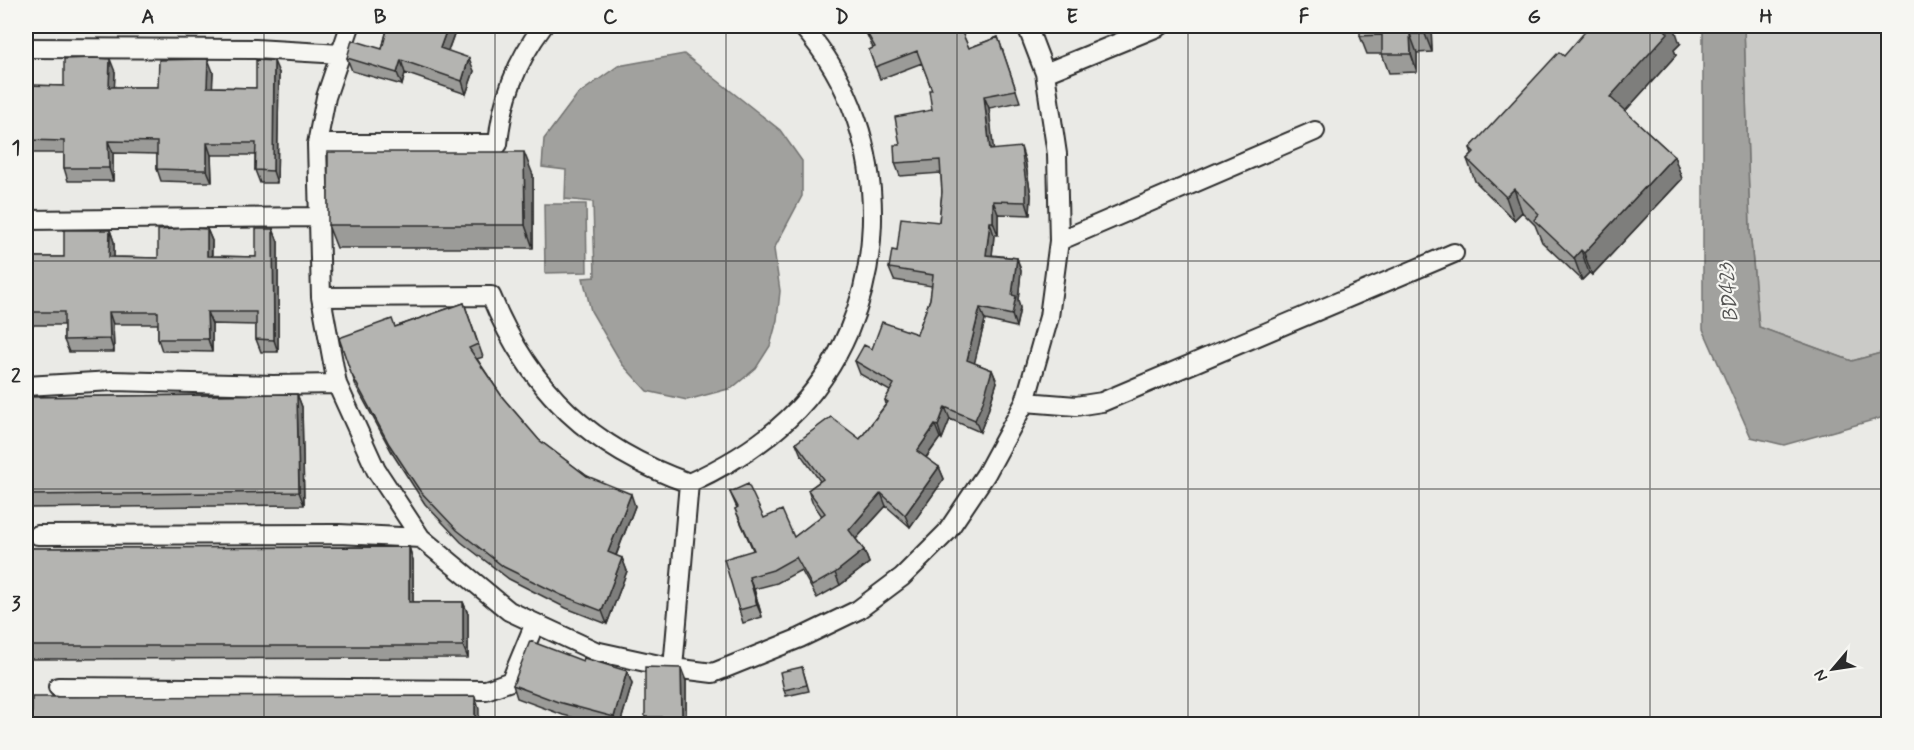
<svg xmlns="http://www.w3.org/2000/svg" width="1914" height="750" viewBox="0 0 1914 750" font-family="Mynerve,sans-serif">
  <rect width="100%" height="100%" fill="#eaeae6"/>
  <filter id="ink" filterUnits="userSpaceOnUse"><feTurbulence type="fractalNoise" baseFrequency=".0167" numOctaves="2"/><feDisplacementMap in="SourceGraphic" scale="12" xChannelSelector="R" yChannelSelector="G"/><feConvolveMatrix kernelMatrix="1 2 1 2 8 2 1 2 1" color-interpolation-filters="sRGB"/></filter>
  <g filter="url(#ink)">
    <path fill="#cacac7" stroke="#7a7a79" stroke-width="1.5" d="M1744 26H1888V351L1852 361 1759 327 1750 231Z"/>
    <path fill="#a1a19e" stroke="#727270" stroke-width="1.5" d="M1703 26H1744L1750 231 1759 327 1852 361 1888 351V416L1784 445 1751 437 1703 329Z
      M684 54 780 130 802 161V196L774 249 780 291 777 320 770 346 756 368 732 388 687 400 647 391 622 364 591 311 583 278 595 277 593 202 565 199 566 170 542 167 544 139 577 95 618 66Z
      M544 204H586L587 272 545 273Z"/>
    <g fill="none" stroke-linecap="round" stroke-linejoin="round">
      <defs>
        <path id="minor" d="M350 26 326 97 317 144 321 297 337 384 376 470 421 538 509 611 595 651 673 668 689 483
          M26 48 255 49 341 54
          M1045 73 1160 26
          M317 144H498C502 99 516 62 543 26
          M26 220 318 217
          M1059 241 1315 131
          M321 297 491 296C530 391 592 449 689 483 726 466 759 447 788 419 895 317 900 135 802 26
          M26 386 112 381 273 385 337 384
          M1025 402 1076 406 1102 402 1454 253
          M38 535 339 534 421 538
          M673 668 713 673 800 638 858 610 902 577 947 532 986 474 1025 402 1049 317 1059 241 1057 154 1045 73 1027 26
          M58 687 486 690 511 681 535 623"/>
      </defs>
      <use href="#minor" stroke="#2b2b2b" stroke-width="22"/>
      <use href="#minor" stroke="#f6f6f2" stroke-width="18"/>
    </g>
    <path fill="#9b9b98" stroke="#2b2b2b" stroke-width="1.5" d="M388 26H457L448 51 474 71 466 94 405 73 402 85 352 71 347 58 382 49Z
      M863 26H959L969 48 998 37 1020 102 989 108 993 150 1025 160 1031 195 1030 215 998 214V235H994L992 255 1017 258 1021 271 1018 300 1020 308 1016 327 985 320 974 363 992 370 997 382 987 414 980 432 950 419 942 439 940 438 926 458 939 467 944 479 910 527 886 506 856 539 864 550 869 563 840 585 817 598 801 570 777 583 754 589 762 617 743 623 739 610 753 550 740 521 735 509 737 508 730 492 764 518 794 537 822 516 812 502 808 490 820 481 801 455 796 443 860 439 886 404 885 400 890 391 860 374 855 361 872 349 917 334 930 299 932 286 894 280 889 268 897 251 939 222 942 192 941 173 900 176 895 163 900 145 932 110V90L922 63 880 79 869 50 873 48Z
      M1431 26 1432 52 1417 53V72L1389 73 1382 54H1367L1360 36Z
      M1680 44 1674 50 1676 55 1625 111 1674 156 1682 179 1592 275 1589 273 1582 280 1542 242 1535 225 1522 212 1514 220 1475 181 1467 159 1472 154 1470 148 1564 56Z
      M115 72 114 87H158L213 72 212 87 256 88 279 73 277 183H260L255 170V155H211L212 182H194L161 181 157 169V154L113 153V181H68L64 168V153H26V85L64 86Z
      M533 175V248H337L328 225Z
      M207 229 212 241V256L256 257 273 229 278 242V352H261L256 339V325L212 324V352L162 351 158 339V324H113L114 352H69L64 340V325H26V257H64L110 230 114 242V257L158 258Z
      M464 303 483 357 477 359 503 398 539 440 587 476 635 506 616 556 622 558 627 571 607 624 566 608 509 579 461 542 425 504 394 456 356 386 339 338 395 327Z
      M297 394 302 407 304 505 26 508V397Z
      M409 547 413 560V602H463L468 614V658L26 659V548Z
      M583 661 627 671 632 684 620 724H599L563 715 517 698 513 685Z
      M802 667 809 691 786 696 784 690Z
      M686 681V724H648L645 717Z"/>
    <path fill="#7e7e7c" stroke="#2b2b2b" stroke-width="1.5" d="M448 26H457L444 61 440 48Z
      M1425 26H1431L1432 52 1425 34Z
      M1669 26H1674L1680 44 1674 50 1676 55 1618 119 1610 97Z
      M1410 34 1417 53V72L1411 54Z
      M469 58 474 71 466 94 462 81Z
      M110 59 115 72 114 99 109 87Z
      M208 59 213 72 212 99 207 87Z
      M401 60 405 73 402 85 397 73Z
      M274 61 279 73 277 183 273 171Z
      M984 96 989 108 995 163 990 150Z
      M108 141 113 153V181L109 168Z
      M207 143 211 155 212 182 207 170Z
      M1021 147 1025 160 1031 195 1030 215 1026 202Z
      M524 152 533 175V248L525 225Z
      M1674 156 1682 179 1592 275 1584 253Z
      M1514 189 1522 212 1514 220 1506 197Z
      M993 201 998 214V235L993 222Z
      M990 222 994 235 991 267 986 255Z
      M207 229 212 241 211 269 207 256Z
      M273 229 278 242V352L274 340Z
      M110 230 114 242V270L109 257Z
      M1581 250 1589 273 1582 280 1574 258Z
      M1017 258 1021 271 1018 300 1020 308 1016 327 1012 315V295Z
      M980 308 985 320 972 373 967 360Z
      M109 312 113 324 114 352 110 339Z
      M207 312 212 324V352L208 339Z
      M992 370 997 382 987 414 980 432 975 420Z
      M297 394 302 407 304 505 299 492Z
      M945 407 950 419 942 439 938 426Z
      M935 425 940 438 921 464 917 451Z
      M939 467 944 479 910 527 905 515Z
      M881 493 886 506 853 542 849 530Z
      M631 494 635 506 612 565 608 552Z
      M409 547 413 560V614L409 602Z
      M864 550 869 563 840 585 835 573Z
      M622 558 627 571 607 624 602 611Z
      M749 577 754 589 762 617 757 605Z
      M463 602 468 614V658L463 646Z
      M681 668 686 681V724H685L682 717Z
      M627 671 632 684 620 724H617L614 717Z
      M475 696 479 709V724H475Z"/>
    <path fill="#b4b4b1" stroke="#2b2b2b" stroke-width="1.5" d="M388 26H448L440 48 469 58 462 81 401 60 397 73 347 58 352 40 382 49Z
      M863 26H959L969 48 998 37 1016 90 984 96 990 150 1021 147 1026 183V202L993 201V222H990L986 255 1017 258 1012 295 1016 296 1012 315 980 308 967 360 992 370 983 402 975 420 945 407 938 426 935 425 917 451 939 467 905 515 881 493 849 530 864 550 835 573 812 586 796 557 773 570 749 577 757 605 739 610 724 559 754 550 735 509 738 507 730 492 748 484 764 518 782 510 794 537 825 513 808 490 823 479 796 443 831 417 860 439 888 402 885 400 894 384 855 361 864 345 872 349 882 322 917 334 930 299 933 275 889 268 892 250 897 251 901 218 939 222 942 192 940 160 895 163 894 145H900L895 117 932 110 929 90H932L917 51 875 67 869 50 875 47Z
      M1360 26H1425V34H1410L1411 54H1382V35L1360 36Z
      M1590 26H1669L1665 30 1668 33 1610 97 1674 156 1584 253 1581 250 1574 258 1534 220 1539 214 1514 189 1506 197 1467 159 1474 152 1470 148 1559 52 1564 56Z
      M93 58 110 59 109 87H158L159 60 208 59 207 87 256 88V60L274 61 273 171 255 170 256 143H207V170H189L157 169V142L108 141 109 168H64V141L26 140V85L64 86V59Z
      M328 152H524L525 225H328Z
      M190 228 207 229V256L256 257V229H273L274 340 256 339V312H207L208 339H158V312H109L110 339 64 340V312H26V257H64V230H110L109 257 158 258V230Z
      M464 303 478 344 469 348 503 398 539 440 587 476 631 494 608 552 622 558 602 611 561 595 504 567 457 530 420 491 389 444 351 373 339 338 392 319 395 327Z
      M297 394 299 492 26 495V397Z
      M409 547V602H463V646H26V548Z
      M530 641 583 661 584 658 627 671 614 717 558 702 513 685Z
      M645 667 681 668 682 717H645Z
      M802 667 807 685 784 690 780 672Z
      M475 696V724H32V697Z"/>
  </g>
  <path fill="none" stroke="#2b2b2b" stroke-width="1.5" stroke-opacity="0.55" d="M264 26V724M495 26V724M726 26V724M957 26V724M1188 26V724M1419 26V724M1650 26V724M26 261H1888M26 489H1888"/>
  <g text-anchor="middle" stroke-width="4.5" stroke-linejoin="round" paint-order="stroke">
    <g font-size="21" font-style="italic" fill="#545453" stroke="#f6f6f2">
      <text transform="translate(1728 293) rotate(-95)" y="7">BD423</text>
    </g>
  </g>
  <rect width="1914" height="750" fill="none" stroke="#f6f6f2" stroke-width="66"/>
  <g transform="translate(1833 669) rotate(241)" stroke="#f6f6f2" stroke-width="4.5" paint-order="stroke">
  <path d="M0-4.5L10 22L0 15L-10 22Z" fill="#2b2b2b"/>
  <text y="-9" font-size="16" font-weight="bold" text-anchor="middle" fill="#2b2b2b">N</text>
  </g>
  <rect x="33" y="33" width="1848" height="684" fill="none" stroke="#2b2b2b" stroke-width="2"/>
  <g font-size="20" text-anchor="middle" font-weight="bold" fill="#2b2b2b">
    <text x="148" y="23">A</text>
    <text x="380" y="23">B</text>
    <text x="610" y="23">C</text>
    <text x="842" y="23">D</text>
    <text x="1072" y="23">E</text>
    <text x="1304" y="23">F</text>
    <text x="1534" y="23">G</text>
    <text x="1766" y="23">H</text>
    <text x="16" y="154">1</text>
    <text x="16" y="382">2</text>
    <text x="16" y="610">3</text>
  </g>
</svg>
